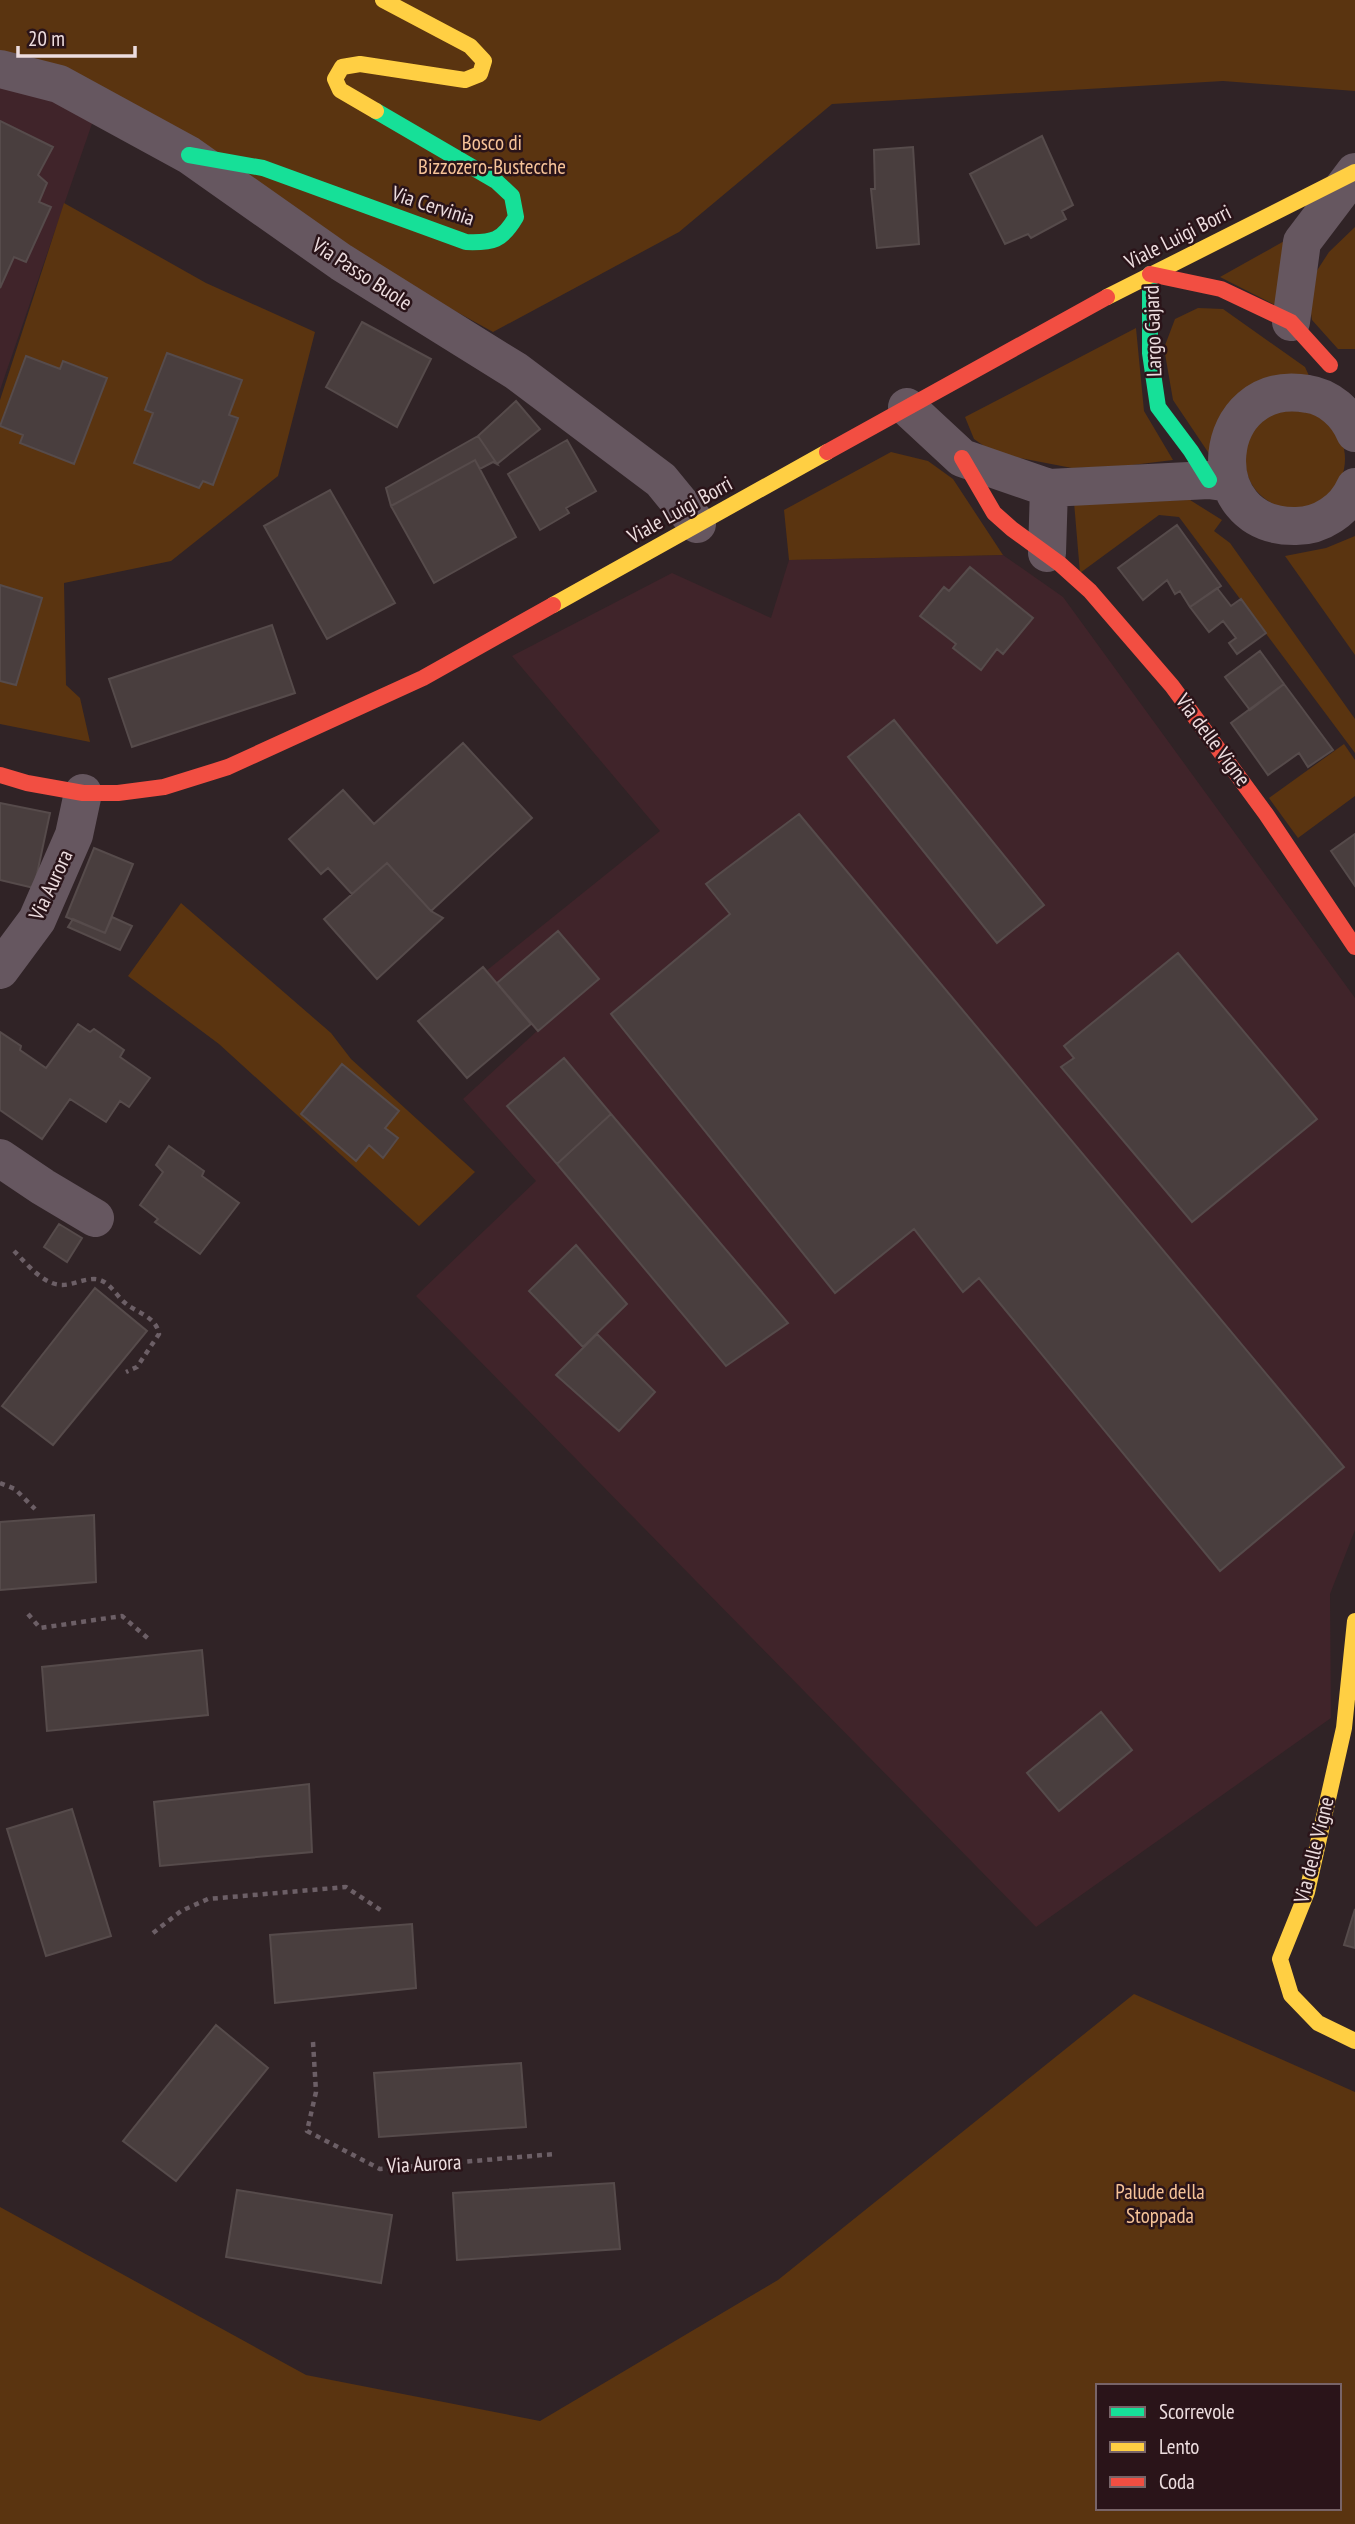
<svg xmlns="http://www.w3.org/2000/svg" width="1355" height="2524" viewBox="0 0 1355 2524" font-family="'PT Sans Narrow',sans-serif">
  <rect width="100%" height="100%" fill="#302326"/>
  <path fill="#40242a" d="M0 76 96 112 0 390Z
    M1003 555 1063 597 1355 998V1530L1330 1594 1331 1718 1036 1927 416 1296 536 1181 463 1099 537 1031 481 975 660 831 512 656 672 573 771 618 789 560Z"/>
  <path fill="#5a3410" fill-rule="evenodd" d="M0 0H1355V91L1223 81 832 104 679 232 493 332 96 112 0 76Z
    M64 203 206 283 315 332 278 476 171 561 64 583 66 685 80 698 90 742 0 724V400Z
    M1355 227V349H1338L1312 320 1307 286 1329 252Z
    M1295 235 1281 308 1220 277Z
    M1198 308 1223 309 1305 367 1310 378 1212 458 1173 400 1164 348 1175 319Z
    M1136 328 1144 411 1173 460 1124 466 1072 468 994 453 974 439 965 417Z
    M1245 459a50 50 0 1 1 100 0a50 50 0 1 1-100 0Z
    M891 452 928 461 953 479 1003 555 789 560 784 510Z
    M1190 500 1222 520 1214 531 1230 543 1355 719V753L1179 517 1159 515 1080 573 1074 502Z
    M1355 536V655L1285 556 1326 548Z
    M1344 744 1355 760V796L1298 838 1269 798Z
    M181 903 331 1033 351 1059 475 1172 419 1226 219 1044 128 976Z
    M1134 1994 1355 2092V2524H0V2207L306 2375 540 2421 778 2280ZM1098 2386H1339V2508H1098Z"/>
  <path fill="#493e3e" stroke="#564b4b" stroke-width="2" d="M0 121 53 147 38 175 47 183 39 202 51 207 26 262 14 257 0 288Z
    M1042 136 1073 205 1062 211 1066 219 1031 238 1028 234 1005 244 970 174Z
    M913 147 919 244 877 248 871 189H875L874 150Z
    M362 322 431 359 397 427 326 387Z
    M167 353 242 380 229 415 238 418 213 485 203 481 199 488 134 463 153 413 145 410Z
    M26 356 60 369 63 361 107 378 74 464 20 443 23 435 0 426Z
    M516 401 540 429 497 464 478 436Z
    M478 436 497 464 493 462 480 469 475 460 391 506 386 488Z
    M567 440 596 491 566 508 569 513 540 530 508 474Z
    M475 460 516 537 434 583 391 506Z
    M330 490 395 603 327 639 264 526Z
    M1177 525 1221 586 1190 607 1180 591 1175 594 1167 580 1143 600 1118 568Z
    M970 567 1033 618 1003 654 997 649 981 670 953 648 956 644 920 616 944 587 949 591Z
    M0 585 42 598 16 685 0 681Z
    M1217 588 1231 606 1241 599 1266 633 1237 654 1229 643 1236 638 1223 621 1209 632 1190 607Z
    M272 625 295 693 132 747 109 679Z
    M1260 651 1284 684 1250 710 1225 677Z
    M1284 684 1333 750 1308 767 1299 753 1268 775 1231 723Z
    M894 720 1044 905 997 943 848 757Z
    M463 743 532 818 431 911 387 863 352 894 328 868 321 874 289 839 343 790 374 824Z
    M0 803 50 813 34 888 0 880Z
    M799 814 1344 1467 1220 1571 979 1278 963 1292 914 1229 835 1293 611 1014 730 914 706 884Z
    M1355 834V886L1331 851Z
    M94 848 133 864 105 933 66 917Z
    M387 863 431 911 443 918 377 979 324 919Z
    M112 917 132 926 120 950 68 927 73 919 105 933Z
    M558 931 599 979 538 1031 497 983Z
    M1178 953 1317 1119 1192 1222 1061 1067 1074 1058 1064 1046Z
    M483 967 531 1024 467 1078 418 1021Z
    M78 1024 90 1032 94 1029 124 1050 120 1057 150 1078 129 1107 120 1101 106 1122 70 1099 42 1139 0 1110V1032L21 1046 20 1050 46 1068Z
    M564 1058 611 1114 557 1164 507 1106Z
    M342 1064 399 1111 385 1128 398 1138 383 1158 369 1145 356 1161 301 1114Z
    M611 1114 788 1323 726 1366 557 1164Z
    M169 1146 204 1171 202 1176 239 1203 200 1254 155 1222 158 1219 140 1205 163 1172 156 1165Z
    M59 1224 82 1238 67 1262 44 1247Z
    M576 1245 627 1304 583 1347 529 1291Z
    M95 1288 147 1331 53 1445 2 1406Z
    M597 1334 655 1392 619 1431 556 1375Z
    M94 1515 96 1582 0 1590V1522Z
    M202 1650 208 1715 47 1731 42 1667Z
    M1101 1712 1132 1750 1059 1811 1027 1773Z
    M309 1784 312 1852 160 1866 154 1802Z
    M72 1809 111 1936 46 1956 7 1829Z
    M1355 1909V1948L1344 1945Z
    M412 1924 416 1988 275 2003 270 1935Z
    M216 2025 268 2068 176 2181 123 2141Z
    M521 2063 526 2127 379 2137 374 2073Z
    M614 2183 620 2249 457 2260 453 2193Z
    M237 2190 392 2215 381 2283 226 2257Z"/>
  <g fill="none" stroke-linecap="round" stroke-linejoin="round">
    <path stroke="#6c5f66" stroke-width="4.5" stroke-dasharray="5 5" stroke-linecap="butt" d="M14 1251C25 1262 37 1277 52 1283 68 1289 79 1279 94 1279 108 1279 115 1294 124 1302 136 1313 156 1316 159 1334L137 1367 126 1372
      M0 1483 15 1489 35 1509
      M28 1614 40 1628 122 1616 151 1641
      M153 1933 181 1911 208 1899 346 1887 382 1911
      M313 2042 316 2092 307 2131 380 2169 555 2154"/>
    <path stroke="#665760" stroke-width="38" d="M0 69 59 84 189 155 341 262 516 371 661 480 697 524
      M1291 322 1302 242 1355 172
      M907 407 962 458 1049 488 1209 480 1230 483
      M1355 433C1347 413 1329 397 1308 394 1209 376 1196 528 1296 526 1321 526 1345 510 1355 487
      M1047 553 1049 488
      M0 970 37 920 74 835 83 793
      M0 1158 43 1187 95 1218"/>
    <path stroke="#16e098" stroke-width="16" d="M189 155 263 168 466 242C493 243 502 241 516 217L512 196 496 181 376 111
      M1150 274V353L1158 407 1191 451 1209 480"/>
    <path stroke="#ffcf43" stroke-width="16" d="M376 111 340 90 335 79 342 67 360 64 465 80 480 74 484 61 470 46 383 0
      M1107 297 1355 172
      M553 605 827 452
      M1355 1621 1344 1728 1307 1892 1280 1959 1291 1995 1318 2023 1355 2041"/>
    <path stroke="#f24e42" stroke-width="16" d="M1150 274 1221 289 1291 322 1330 365
      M827 452 1107 297
      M962 458 994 513 1012 529 1060 564 1090 591 1172 686 1266 814 1355 947
      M0 775 27 783 83 793H118L164 787 228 767 423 678 553 605"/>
  </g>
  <g text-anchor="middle" stroke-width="5" stroke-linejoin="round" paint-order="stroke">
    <g font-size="21" fill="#f6c398" stroke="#2a1419">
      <text x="492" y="150">Bosco di<tspan x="492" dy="24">Bizzozero-Bustecche</tspan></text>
      <text x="1160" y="2199">Palude della<tspan x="1160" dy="24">Stoppada</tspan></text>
    </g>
    <g font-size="21" fill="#eddddf" stroke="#2a1419">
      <text transform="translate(433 206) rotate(18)" y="7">Via Cervinia</text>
      <text transform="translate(1178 237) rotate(-27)" y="7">Viale Luigi Borri</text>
      <text transform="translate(362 274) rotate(33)" y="7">Via Passo Buole</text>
      <text transform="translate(1153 331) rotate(-92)" y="7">Largo Gajard</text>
      <text transform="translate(680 510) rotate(-29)" y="7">Viale Luigi Borri</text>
      <text transform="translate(1213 740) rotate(53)" y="7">Via delle Vigne</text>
      <text transform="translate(51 885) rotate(-65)" y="7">Via Aurora</text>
      <text transform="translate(1314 1850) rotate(-76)" y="7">Via delle Vigne</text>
      <text transform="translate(424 2164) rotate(-3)" y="7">Via Aurora</text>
    </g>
  </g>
  <rect x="1096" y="2384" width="245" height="126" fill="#2a1419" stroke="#786468" stroke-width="2"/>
  <rect x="1110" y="2407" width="35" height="10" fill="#16e098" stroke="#786468" stroke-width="2"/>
  <text x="1159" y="2419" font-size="21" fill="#eddddf">Scorrevole</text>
  <rect x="1110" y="2442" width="35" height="10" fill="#ffcf43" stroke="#786468" stroke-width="2"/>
  <text x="1159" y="2454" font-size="21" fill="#eddddf">Lento</text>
  <rect x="1110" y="2477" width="35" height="10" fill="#f24e42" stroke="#786468" stroke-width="2"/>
  <text x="1159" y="2489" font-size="21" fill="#eddddf">Coda</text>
  <path d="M18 46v10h117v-10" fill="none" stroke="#eddddf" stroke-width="3.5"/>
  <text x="28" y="46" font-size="21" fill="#eddddf" stroke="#2a1419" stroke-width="5" paint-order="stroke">20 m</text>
</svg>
